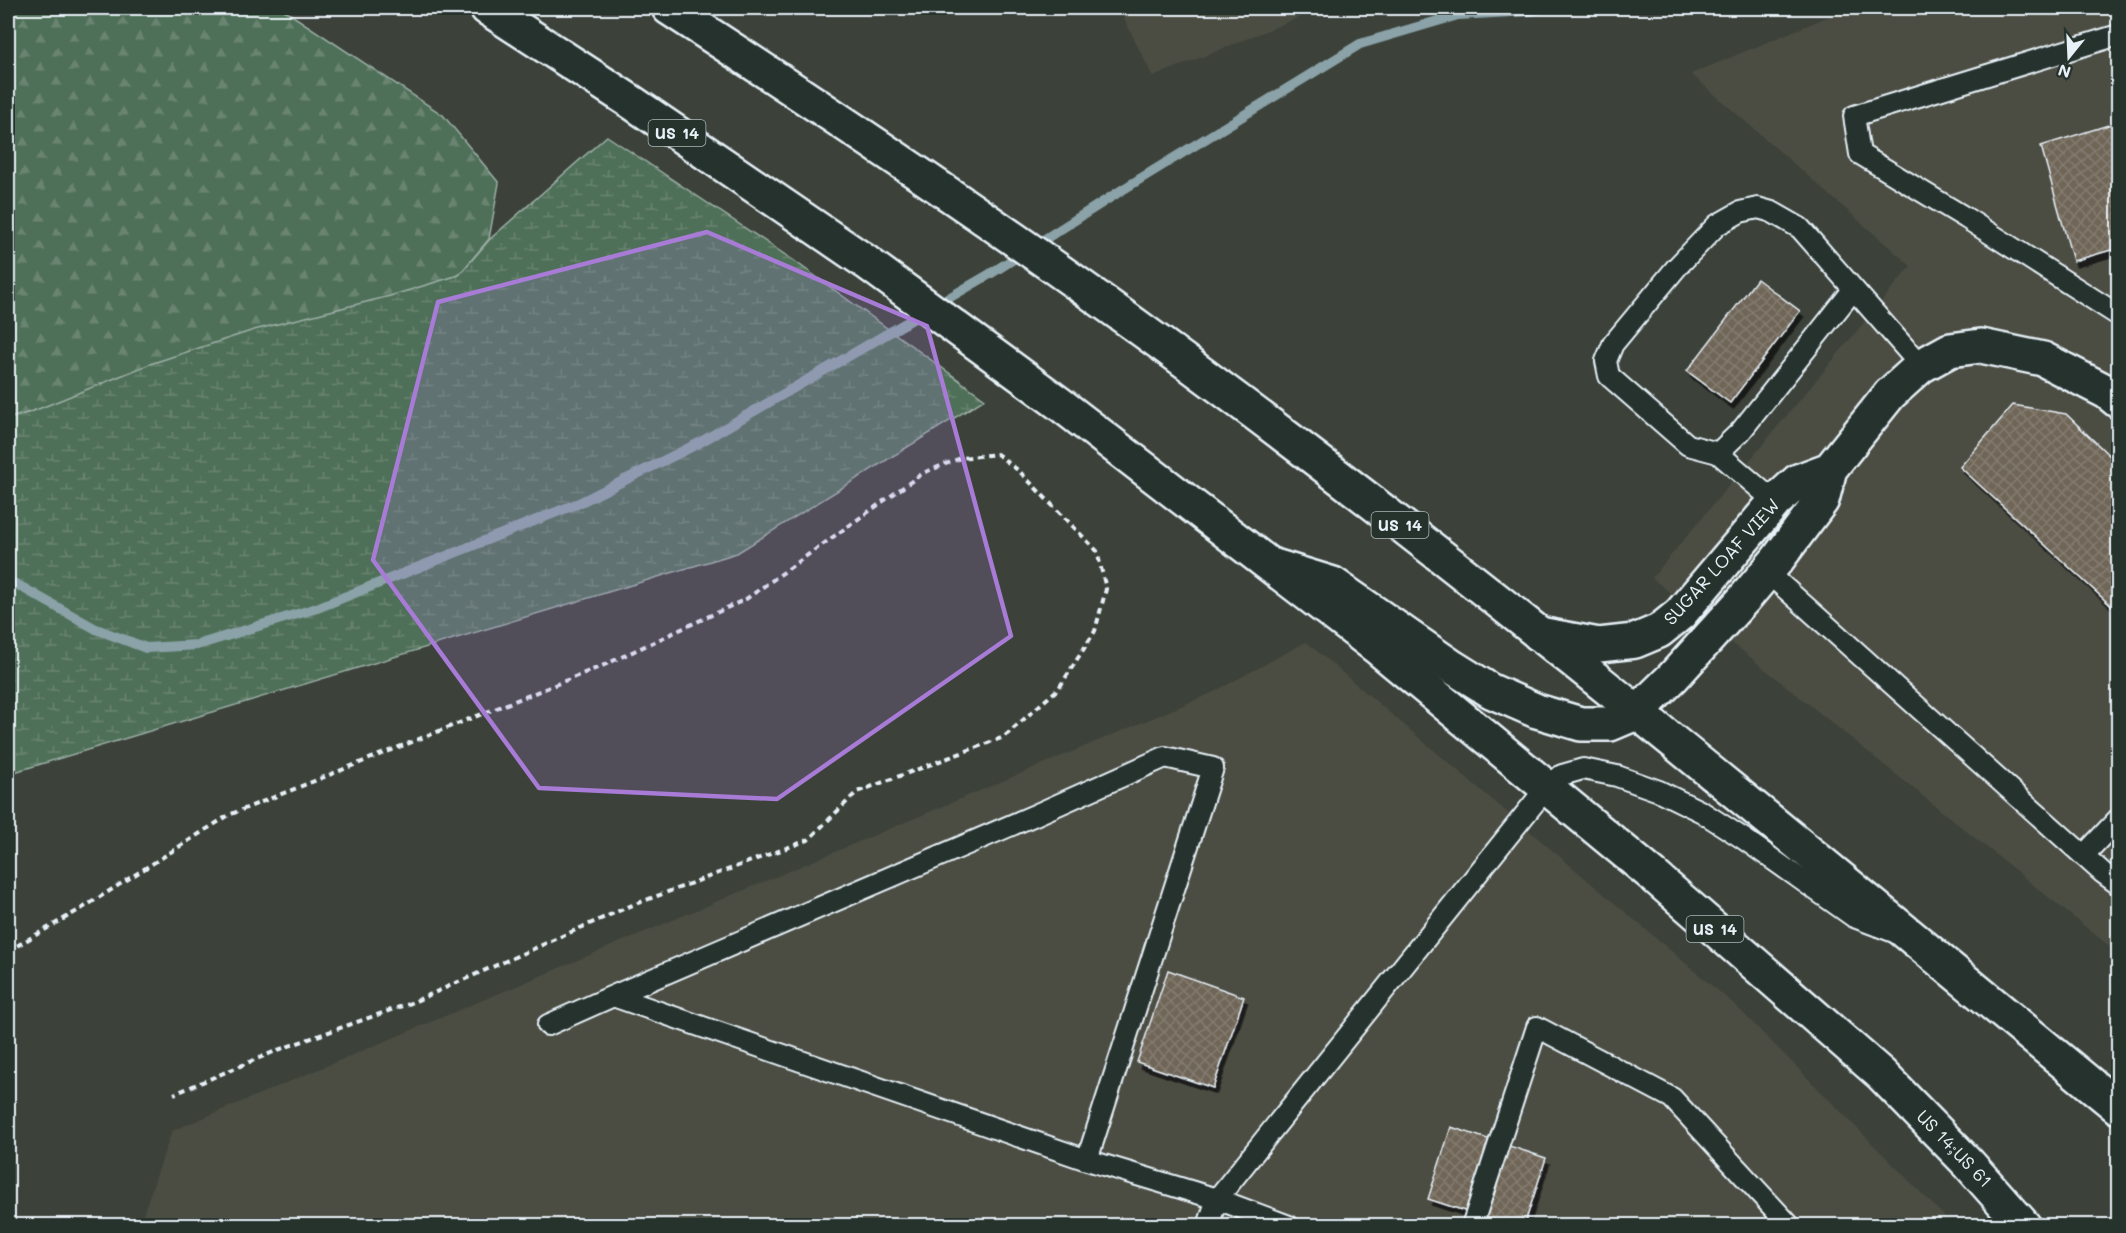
<svg xmlns="http://www.w3.org/2000/svg" width="2126" height="1233" viewBox="0 0 2126 1233" font-family="Mali,sans-serif">
  <defs>
    <pattern id="forest-firs" width="22" height="20" patternUnits="userSpaceOnUse" patternTransform="scale(1.5)"><rect width="22" height="20" fill="#506f58"/><path d="M5 1l3.5 6h-7zM16 11l3.5 6h-7z" fill="#698471"/></pattern>
    <pattern id="wetland-marsh" width="20" height="14" patternUnits="userSpaceOnUse" patternTransform="scale(1.5)"><rect width="20" height="14" fill="#506f58"/><path d="M1 5h8M5 5V1M11 12h8M15 12V8" fill="none" stroke="#698471"/></pattern>
    <pattern id="building-cross-hatch" width="8" height="8" patternUnits="userSpaceOnUse" patternTransform="scale(1.5)"><rect width="8" height="8" fill="#706658"/><path d="M0 0l8 8M0 8l8-8" fill="none" stroke="#847c71"/></pattern>
    <filter id="shadow"><feDropShadow dx="3.5" dy="6" stdDeviation="0" flood-color="#0009"/></filter>
  </defs>
  <rect width="100%" height="100%" fill="#3c423a"/>
  <filter id="ink" filterUnits="userSpaceOnUse"><feTurbulence type="fractalNoise" baseFrequency=".0167" numOctaves="2"/><feDisplacementMap in="SourceGraphic" scale="12" xChannelSelector="R" yChannelSelector="G"/><feConvolveMatrix kernelMatrix="1 2 1 2 8 2 1 2 1" color-interpolation-filters="sRGB"/></filter>
  <g filter="url(#ink)">
    <path fill="#4c4d43" d="M1119 8H1322L1153 77Z
      M1849 8H2118V953L1652 578 1911 266 1691 74Z
      M1306 642 1736 1006 1953 1225 139 1226 172 1131 1212 693Z"/>
    <path fill="url(#forest-firs)" stroke="#9cb0a8" stroke-width="1.5" d="M8 8H281L443 115 499 183 489 239 459 275 8 419Z"/>
    <path fill="url(#wetland-marsh)" stroke="#9cb0a8" stroke-width="1.5" d="M607 136 793 260 985 399 737 553 8 774V419L31 412 150 364 254 330 390 296 459 275 490 239Z"/>
    <g fill="none" stroke-linecap="round" stroke-linejoin="round">
      <path stroke="#8aa2a8" stroke-width="10" d="M8 582 16 584 96 629 146 648 197 645 317 608 579 503 699 443 990 274 1122 190 1360 44 1458 15 1530 11 1544 8"/>
    </g>
    <path fill="url(#building-cross-hatch)" stroke="#e8f1f8" stroke-width="1.5" filter="url(#shadow)" d="M2118 122V248L2073 261 2041 146Z
      M1757 279 1800 311 1730 403 1687 371Z
      M2013 405 2066 414 2118 464V612L1960 467Z
      M1168 970 1244 997 1213 1088 1137 1062Z
      M1451 1127 1546 1158 1524 1226H1511L1428 1199Z"/>
    <g fill="none" stroke-linecap="round" stroke-linejoin="round">
      <defs>
        <path id="service" d="M2118 35 1854 116 1860 154 1966 218 2118 315
          M1718 453 1741 431 1853 290
          M1775 502 1718 453 1688 445 1609 376 1606 361 1613 344 1676 268 1717 225 1740 212 1758 208 1772 212 1800 228 1921 366
          M1767 572 2103 873 2118 884
          M2084 855 2118 819
          M613 996 1035 815 1165 757 1213 768 1087 1160
          M548 1025 613 996 1087 1160 1217 1199 1289 1226
          M1208 1226 1217 1199 1547 787 1562 775 1583 769 1617 776 1659 791 1702 812 1744 839 1854 917 1894 932
          M1472 1226 1537 1027 1672 1098 1790 1226"/>
        <path id="minor" d="M1271 565 1333 584 1451 666 1491 691 1537 711 1581 724H1610L1636 713 1673 677 1744 599 1777 560 1822 500 1830 469 1890 394 1921 366 1950 350 1981 346 2043 359 2107 392 2118 401
          M1539 634 1599 645 1635 641 1659 631 1680 614 1775 502 1798 481 1830 469"/>
        <path id="trunk" d="M487 8 630 101 866 262 1060 404 1379 649 1654 876 1881 1074 1969 1164 2024 1226
          M669 8C835 116 1000 226 1160 343 1490 584 1803 848 2118 1107"/>
      </defs>
      <use href="#service" stroke="#e8f1f8" stroke-width="24"/>
      <use href="#minor" stroke="#e8f1f8" stroke-width="38"/>
      <use href="#trunk" stroke="#e8f1f8" stroke-width="38"/>
      <path stroke="#e8f1f8" stroke-width="4" stroke-dasharray="6 4.5" stroke-linecap="butt" d="M8 951 81 909 229 815 602 666 746 599 923 473 961 458 997 454 1019 471 1097 551 1106 589 1095 631 1059 688 1004 737 857 792 808 840 630 906 411 1003 278 1050 174 1094"/>
      <use href="#service" stroke="#26332d" stroke-width="20"/>
      <use href="#minor" stroke="#26332d" stroke-width="33"/>
      <use href="#trunk" stroke="#26332d" stroke-width="33"/>
    </g>
  </g>
  <path fill="#a77bd6" fill-opacity="0.2" stroke="#a77bd6" stroke-width="4.5" stroke-linejoin="round" d="M707 232 927 326 1011 636 777 799 539 788 373 560 438 302Z"/>
  <g text-anchor="middle" stroke-width="4.5" stroke-linejoin="round" paint-order="stroke">
    <g fill="#26332d" stroke="#aeb8bb" stroke-width="1.5">
      <rect x="648.5" y="120" width="57" height="26" rx="4.5"/>
      <rect x="1371.5" y="512" width="57" height="26" rx="4.5"/>
      <rect x="1686.5" y="916" width="57" height="26" rx="4.5"/>
    </g>
    <g font-size="16" font-weight="bold" fill="#e8f1f8">
      <text x="677" y="139">US 14</text>
      <text x="1400" y="531">US 14</text>
      <text x="1715" y="935">US 14</text>
    </g>
    <g font-size="18" fill="#e8f1f8" stroke="#26332d">
      <text transform="translate(1722 562) rotate(-48)" y="6">SUGAR LOAF VIEW</text>
      <text transform="translate(1954 1149) rotate(46)" y="6">US 14;US 61</text>
    </g>
  </g>
  <rect width="2126" height="1233" fill="none" stroke="#26332d" stroke-width="30"/>
  <rect x="15" y="15" width="2096" height="1203" fill="none" stroke="#e8f1f8" stroke-width="2" filter="url(#ink)"/>
  <g transform="translate(2069 57) rotate(198)" stroke="#26332d" stroke-width="4.5" paint-order="stroke">
  <path d="M0-4.5L10 22L0 15L-10 22Z" fill="#e8f1f8"/>
  <text y="-9" font-size="16" font-weight="bold" text-anchor="middle" fill="#e8f1f8">N</text>
  </g>
</svg>
